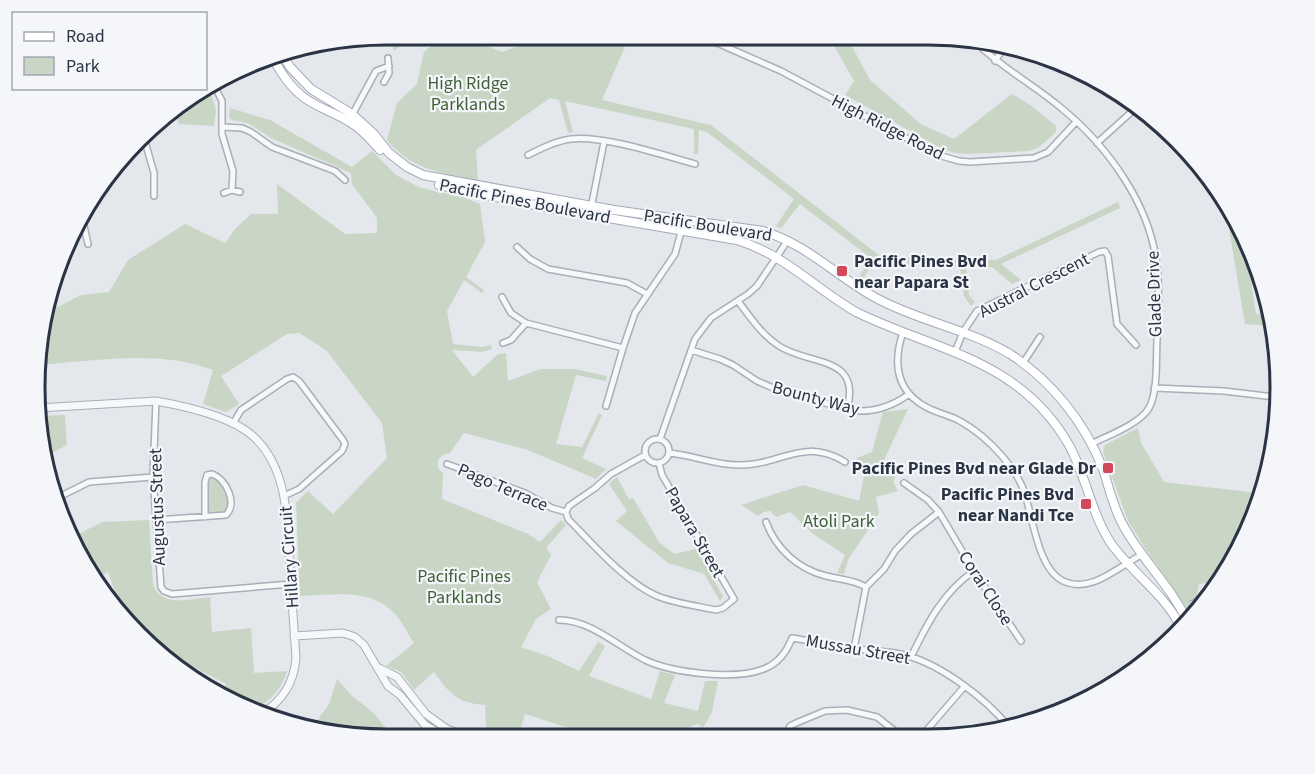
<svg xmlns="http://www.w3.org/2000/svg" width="1315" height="774" viewBox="0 0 1315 774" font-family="'Source Sans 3',sans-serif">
  <rect width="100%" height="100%" fill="#e4e7ec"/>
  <path fill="#c9d6c5" d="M410 35H480L484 45 502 52 541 37 542 35H630L602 100 711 125 880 256 996 260 1118 202 1120 208 1001 264 1021 280 1012 284 992 267H966L969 295 975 302 971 306 964 296 960 267 878 264 874 261 861 282 857 280 871 258 800 204 781 228 776 226 794 199 707 132 699 130 698 154H694V129L565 101 573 132 568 133 559 100 550 98 476 150 478 180C443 174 410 169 387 140L397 103 417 84 424 52 432 45H403L393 51V47L406 40Z
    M828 35H846L870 80 921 124 954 139 1012 94 1032 106 1056 126V132L1038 148 1028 151 968 154 954 153 939 147 845 95 854 81Z
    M209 88 216 109 214 126 179 124 174 106Z
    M230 108 270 120 352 167 372 151 396 175 419 187 437 192 460 196 480 204 485 242 466 277 484 290 482 293 464 280 447 311 453 344 482 347 491 345 492 349 482 352 452 350 473 377 498 354 506 353 508 381 541 369H575L607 376 606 381 576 375 556 444 582 447 599 413 602 415 582 458 606 469 596 479 528 450 464 433 450 453 443 455 438 460V468L443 473 442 499 528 534 540 542 561 520 566 525 546 548 551 555 537 582 551 609 536 619 521 647 550 657 579 671 598 642 605 646 589 676 651 699 660 671 675 675 664 703 698 711 705 681H718L712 712 703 728 698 724 691 726 686 732 687 739H603L525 714 517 739H513L502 731H486L485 705C457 703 450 694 434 672L414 690 401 672 386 666 414 643C407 633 401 619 392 611 369 588 330 595 300 596L296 503 308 491 333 514 387 458 382 423 326 350 299 333 287 334 221 376 239 404 226 412 203 404 213 370C158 349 95 361 37 365L46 301 58 307 81 295 109 292 128 260 185 224 225 243 235 229 251 214H278L277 184 345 234 377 233V218L352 184 351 173 271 138 248 123 231 120 229 117Z
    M1224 199 1247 255 1256 314 1272 315 1274 326 1245 324Z
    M908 409 884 460 896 475 893 482 898 491 876 497 879 513 848 560 844 574 837 573 845 555 812 533 790 512 776 517 770 511 763 512 758 516 741 505 803 485 859 501 864 476 856 467 857 458 872 452 883 412Z
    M65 415 67 445 46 456 39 416Z
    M1138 428 1141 443 1164 482 1258 493 1232 556 1229 557 1214 582 1199 584 1193 617 1147 551 1128 521 1103 452 1105 445Z
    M214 477C222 486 229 495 228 508L224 512H209L208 484 209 478Z
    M617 477 629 499 633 498 659 542 674 554 696 549 723 596 720 601 704 574 668 563 616 521 627 511 609 484Z
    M149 520 153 584C160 608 191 599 210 597L212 632 251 628 254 673 287 671C281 691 270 701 253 710L221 695 226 684 186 663 170 660 124 617 108 572 95 578 73 537 102 522Z
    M337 679 352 696 374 713 394 739H364L312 728 329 704Z"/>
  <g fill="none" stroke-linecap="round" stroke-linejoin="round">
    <path stroke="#9fb4cc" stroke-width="1.5" d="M1190 601 1214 591"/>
    <defs>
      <path id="minor" d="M699 35 781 71 938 155 959 161 970 162 1034 158 1048 152 1076 122
        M973 40C999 66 1031 83 1060 107 1107 145 1151 205 1157 267 1160 291 1158 316 1157 340 1156 359 1158 392 1149 408 1140 424 1107 436 1091 444
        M995 61 1005 46
        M384 82 389 73 388 58
        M214 85 222 101V134L233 171 232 190
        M351 117 376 71 389 66
        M222 127 242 128 251 132 272 147 335 171 345 180
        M144 138 154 173V196
        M1097 143 1137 107
        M528 155C542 148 556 141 571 139 603 135 663 155 695 164
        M224 193 232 190 240 192
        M591 208 604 142
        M82 217 88 244
        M517 247 530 259 548 269 627 283 647 294
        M502 297 511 313 526 323 623 348
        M738 301C750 317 762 335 779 346 810 366 862 355 847 409
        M903 332C893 362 895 390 926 407 937 413 949 415 960 421 976 430 990 442 1002 456 1010 465 1017 475 1022 486 1033 512 1036 568 1063 581 1091 594 1118 567 1141 555
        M503 343 511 340 526 323
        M691 350 720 359 733 365 757 381 780 391 855 411C875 412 893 406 909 394
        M955 352 963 332 977 311 1099 252 1105 251 1108 256 1117 324 1136 345
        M1023 363 1040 337
        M1154 388 1224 391 1274 397
        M156 401 153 477 161 587 164 591 172 594 291 584
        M606 406 623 348 635 313 675 254 684 221
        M234 422 241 410 287 379 293 377 299 381 343 440 345 444 342 451 299 489 284 496
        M645 451a12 12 0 1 1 24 0a12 12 0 1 1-24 0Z
        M660 439 695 339 711 318 748 294 757 286 788 240
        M669 453C693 455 714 465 738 465 781 466 802 436 845 462
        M447 464 525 493 552 508 566 512 568 519C592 543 625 582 657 596 674 603 697 606 716 610L723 608 734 599 662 475 659 463
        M904 483 928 500 939 512 974 571 1021 641
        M53 500 89 482 153 477
        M566 512 569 506 595 488 611 474 645 455
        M156 520 226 515C238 503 226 479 212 474L207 475 205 482V517
        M766 522C776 549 798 569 826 576 842 580 851 579 866 587
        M559 620C591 620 617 646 645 660 673 673 737 681 766 668 780 662 787 651 792 638 813 641 834 647 855 649 872 651 889 651 905 655 942 665 985 698 1009 727
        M854 649 866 587 884 569 895 551 911 534 939 512
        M911 657C927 624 943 592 974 571
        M698 735 711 739
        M785 739 790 726 796 723 825 711 847 710 877 717 905 739
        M919 739 964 687"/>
      <path id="tertiary" d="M38 408 156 401C184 406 232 416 254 437 290 471 287 525 290 570 292 600 294 629 296 658 294 683 283 701 261 714
        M294 636 343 633 355 637 364 645 388 686 400 695 425 725 449 739
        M379 668 397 677 426 714 447 729 468 736H496L505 739
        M1035 722 1077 700 1105 692"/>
      <path id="primary" d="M281 52 290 67 311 89 352 114 374 134 389 153 407 167 423 175 614 210 763 231C807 244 837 277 876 298 918 321 968 329 1010 354 1052 381 1085 423 1103 469 1109 487 1113 507 1123 525 1141 559 1172 587 1188 623
        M271 55C280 71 290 88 306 99 319 108 335 113 348 121 361 128 370 139 380 150
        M439 185 544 207 737 240C787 256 813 287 856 312 936 351 1020 359 1069 445 1086 476 1091 512 1110 542 1131 573 1167 595 1182 630"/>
    </defs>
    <use href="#minor" stroke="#a9aeb7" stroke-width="8"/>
    <use href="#tertiary" stroke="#a9aeb7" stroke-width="9"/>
    <use href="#primary" stroke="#a3abb8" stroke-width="10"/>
    <use href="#minor" stroke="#f7f8fa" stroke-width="5"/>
    <use href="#tertiary" stroke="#f7f8fa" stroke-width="7"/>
    <use href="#primary" stroke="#fff" stroke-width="8"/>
  </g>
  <g fill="#d1495b" stroke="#f4f6f9" stroke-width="2">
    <rect x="836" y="265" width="12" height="12" rx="3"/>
    <rect x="1102" y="462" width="12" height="12" rx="3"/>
    <rect x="1080" y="498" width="12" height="12" rx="3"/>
  </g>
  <g text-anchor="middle" stroke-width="4.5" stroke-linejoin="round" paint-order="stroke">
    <g font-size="18" fill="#3f6138" stroke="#f4f6f9">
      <text x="468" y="89">High Ridge<tspan x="468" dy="21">Parklands</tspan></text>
      <text x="839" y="527">Atoli Park</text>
      <text x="464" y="582">Pacific Pines<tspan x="464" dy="21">Parklands</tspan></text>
    </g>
    <g font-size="18" fill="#2b3445" stroke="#f4f6f9">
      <text transform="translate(888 127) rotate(27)" y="6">High Ridge Road</text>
      <text transform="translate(525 201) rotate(11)" y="6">Pacific Pines Boulevard</text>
      <text transform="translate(708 225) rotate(9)" y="6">Pacific Boulevard</text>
      <text transform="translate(1034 285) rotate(-27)" y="6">Austral Crescent</text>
      <text transform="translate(1154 294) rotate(-92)" y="6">Glade Drive</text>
      <text transform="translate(816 398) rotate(15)" y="6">Bounty Way</text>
      <text transform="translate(503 487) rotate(23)" y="6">Pago Terrace</text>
      <text transform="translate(157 507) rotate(-92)" y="6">Augustus Street</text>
      <text transform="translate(695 532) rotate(60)" y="6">Papara Street</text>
      <text transform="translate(289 557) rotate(-94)" y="6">Hillary Circuit</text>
      <text transform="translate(986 588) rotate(57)" y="6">Corai Close</text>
      <text transform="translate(858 649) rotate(10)" y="6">Mussau Street</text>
    </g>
    <g font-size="18" font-weight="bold" fill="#2b3445" stroke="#f4f6f9" text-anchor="end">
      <text x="854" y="267" text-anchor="start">Pacific Pines Bvd<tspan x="854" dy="21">near Papara St</tspan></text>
      <text x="1096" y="474">Pacific Pines Bvd near Glade Dr</text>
      <text x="1074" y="500">Pacific Pines Bvd<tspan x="1074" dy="21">near Nandi Tce</tspan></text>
    </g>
  </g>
  <path d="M0 0H1315V774H0ZM387 45H928A342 342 0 0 1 1270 387V387A342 342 0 0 1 928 729H387A342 342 0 0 1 45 387V387A342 342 0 0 1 387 45Z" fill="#f4f6f9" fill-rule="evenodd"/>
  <path fill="none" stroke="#2b3445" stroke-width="3" d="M387 45H928A342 342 0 0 1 1270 387V387A342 342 0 0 1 928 729H387A342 342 0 0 1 45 387V387A342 342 0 0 1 387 45Z"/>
  <rect x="12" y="12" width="195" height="78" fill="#f4f6f9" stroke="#a4a8b1" stroke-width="1.5"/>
  <rect x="24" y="32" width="30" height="9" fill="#ffffff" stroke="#a4a8b1" stroke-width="1.5"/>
  <text x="66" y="42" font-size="18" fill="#2b3445">Road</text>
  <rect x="24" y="57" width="30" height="18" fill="#c9d6c5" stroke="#a4a8b1" stroke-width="1.5"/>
  <text x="66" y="72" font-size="18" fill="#2b3445">Park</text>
</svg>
